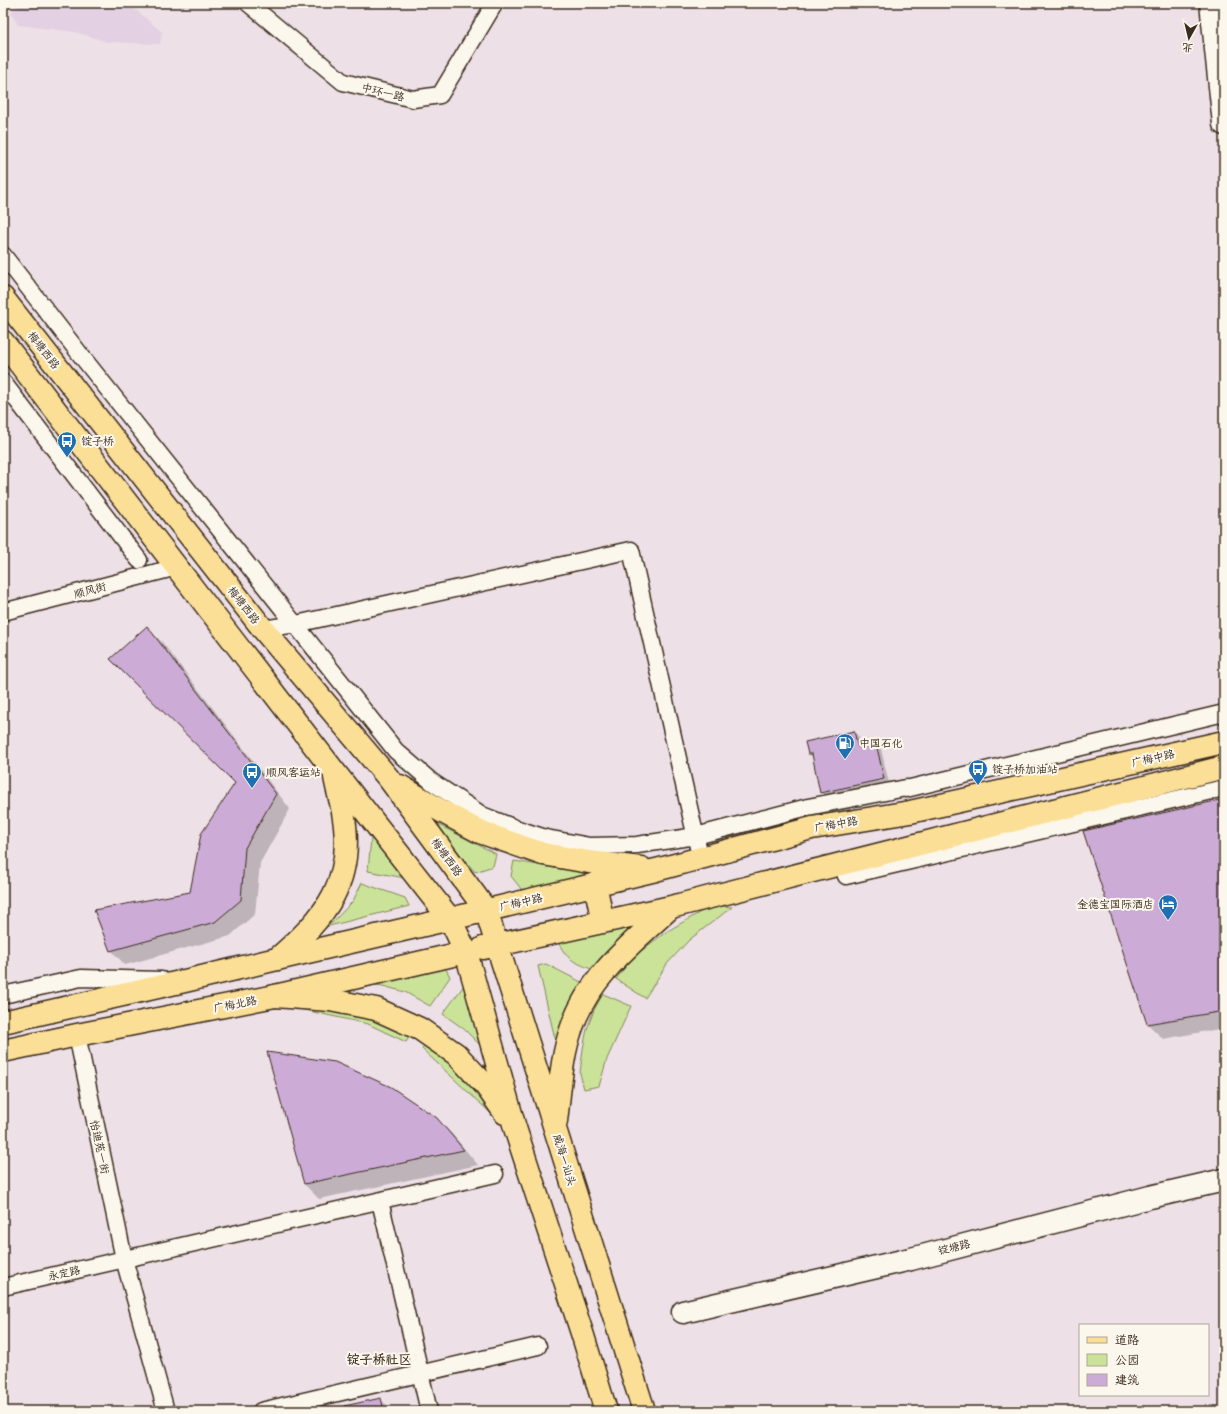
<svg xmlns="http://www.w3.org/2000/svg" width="1227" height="1414" viewBox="0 0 1227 1414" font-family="Kalam,'LXGW WenKai TC',sans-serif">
  <rect width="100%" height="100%" fill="#ede0e6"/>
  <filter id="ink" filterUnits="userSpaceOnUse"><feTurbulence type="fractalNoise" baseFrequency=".025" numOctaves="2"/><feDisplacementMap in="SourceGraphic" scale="8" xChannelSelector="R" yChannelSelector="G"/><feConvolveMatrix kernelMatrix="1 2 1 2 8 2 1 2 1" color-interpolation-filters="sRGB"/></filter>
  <g filter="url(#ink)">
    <path fill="#e3d0e2" d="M18 3H133L131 6 162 32 160 44 107 42 75 32 18 25 11 12 20 5Z"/>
    <path fill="#cae399" stroke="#82865c" d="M370 818 405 878 368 871 371 838Z
      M433 822 496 854 493 866 475 872Z
      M514 861 593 874 522 890 511 876Z
      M362 883 405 898 409 906 321 928 332 923 353 901Z
      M721 906 732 907 689 940 667 964 645 998 616 979 634 956 666 932 704 910Z
      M650 916 596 971C575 962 566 961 557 939Z
      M443 963 450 977 430 1006 405 992 383 986 353 982Z
      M546 964 587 985 559 1056 538 966Z
      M465 984 490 1055 464 1029 443 1014Z
      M603 994 631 1006 607 1059 599 1086 584 1089 580 1073 583 1049 587 1029 594 1010Z
      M308 1003 419 1023 406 1042 368 1024 295 1008Z
      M435 1030 512 1133 422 1049Z"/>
    <path fill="#0003" d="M147 628 162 642 290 809 260 863 255 914 230 936 125 965 111 950 190 892 236 783Z
      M854 732 859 737 861 747 876 744 881 749 889 783 826 797 821 792 814 758 809 754Z
      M1224 800V1028L1163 1039 1148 1024Z
      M437 1119 452 1134 478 1165 319 1199 304 1184Z
      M380 1399 393 1411H327Z"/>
    <path fill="#ccacd7" stroke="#3b2a1e" d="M147 626 276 794 245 848 241 900 215 922 110 951 94 910 190 892 201 834 235 783 110 659Z
      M854 731 858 747 876 743 884 779 820 793 812 754H808L805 742Z
      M1224 799V1011L1147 1024 1083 831Z
      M267 1052 335 1062 391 1087 437 1118 464 1150 304 1184Z
      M381 1398 384 1411H344V1406Z"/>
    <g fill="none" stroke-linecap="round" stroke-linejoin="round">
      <defs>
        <path id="street" d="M248 3 343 82 413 99 440 95 495 3
          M3 255 83 358 396 751 432 782 482 815 515 828 546 838 590 846 637 845 696 836 808 807 906 788V789L1224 713
          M3 382 139 560
          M3 612 177 567
          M263 629 296 624 631 550 698 847
          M842 864 846 876 1224 788
          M3 995 81 978 162 980
          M77 1035 124 1259 166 1411
          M380 1201 429 1411
          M3 1287 495 1174
          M261 1411 538 1346"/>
        <path id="secondary" d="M1211 3 1224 124
          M683 1312 911 1259 1150 1197 1224 1180"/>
        <path id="primary" d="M3 1022 189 980 277 959 450 919
          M3 1051 77 1035 275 996 466 952"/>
        <path id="highway" d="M3 298 263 629 390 780 486 910 644 1411
          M3 342 333 770 450 919 466 952 515 1128 583 1336 606 1411
          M400 786 443 812 480 832 543 854 589 862 641 868
          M595 884 603 922
          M450 919 656 870 812 828 910 812 1224 742
          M483 948 671 907 1224 767
          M277 959C326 917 356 881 343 812 341 801 337 789 335 777
          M275 996 330 1000 376 1009 420 1029 456 1054 486 1086 505 1113
          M556 1121C560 1090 561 1057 572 1027 589 977 632 943 670 908"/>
      </defs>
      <use href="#street" stroke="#3b2a1e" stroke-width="19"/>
      <use href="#secondary" stroke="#3b2a1e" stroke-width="25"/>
      <use href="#primary" stroke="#3b2a1e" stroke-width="25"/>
      <use href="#highway" stroke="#3b2a1e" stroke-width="25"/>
      <use href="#street" stroke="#fbf7ec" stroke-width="16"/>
      <use href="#secondary" stroke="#fbf7ec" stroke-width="22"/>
      <use href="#primary" stroke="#fbdf96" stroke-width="22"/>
      <use href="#highway" stroke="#fbdf96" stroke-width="22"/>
    </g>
  </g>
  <defs>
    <symbol id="bus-pin" viewBox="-11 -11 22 30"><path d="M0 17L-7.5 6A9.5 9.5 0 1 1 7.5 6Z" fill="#1f6fb2" stroke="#fbf7ec"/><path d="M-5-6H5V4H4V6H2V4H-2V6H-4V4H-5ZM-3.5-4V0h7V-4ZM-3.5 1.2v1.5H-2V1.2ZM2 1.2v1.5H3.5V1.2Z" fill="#fff"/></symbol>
    <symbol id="fuel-pin" viewBox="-11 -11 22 30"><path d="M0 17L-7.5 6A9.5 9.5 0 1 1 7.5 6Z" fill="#1f6fb2" stroke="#fbf7ec"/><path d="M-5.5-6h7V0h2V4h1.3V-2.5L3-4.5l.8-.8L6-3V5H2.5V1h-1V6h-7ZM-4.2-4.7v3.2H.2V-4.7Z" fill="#fff"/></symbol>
    <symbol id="hotel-pin" viewBox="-11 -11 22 30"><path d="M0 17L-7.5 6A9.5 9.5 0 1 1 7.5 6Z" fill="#1f6fb2" stroke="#fbf7ec"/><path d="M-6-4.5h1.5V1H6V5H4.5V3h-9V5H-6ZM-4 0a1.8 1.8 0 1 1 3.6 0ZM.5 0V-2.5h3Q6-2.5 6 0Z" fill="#fff"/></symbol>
  </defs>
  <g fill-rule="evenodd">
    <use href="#bus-pin" x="56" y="430" width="22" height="30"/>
    <use href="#fuel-pin" x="834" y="732" width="22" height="30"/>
    <use href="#bus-pin" x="967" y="758" width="22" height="30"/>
    <use href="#bus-pin" x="241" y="761" width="22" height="30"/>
    <use href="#hotel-pin" x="1157" y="893" width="22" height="30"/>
  </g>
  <g text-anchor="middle" stroke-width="4" stroke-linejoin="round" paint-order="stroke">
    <g font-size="11" fill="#3b2a1e" stroke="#fbf7ec">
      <text transform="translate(383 92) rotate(14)" y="4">中环一路</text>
      <text transform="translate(44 350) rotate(52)" y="4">梅塘西路</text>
      <text transform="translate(90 590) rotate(-15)" y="4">顺风街</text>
      <text transform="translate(244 605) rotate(52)" y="4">梅塘西路</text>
      <text transform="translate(1153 758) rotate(-13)" y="4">广梅中路</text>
      <text transform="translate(836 824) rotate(-10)" y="4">广梅中路</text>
      <text transform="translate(447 857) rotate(54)" y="4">梅塘西路</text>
      <text transform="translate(521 902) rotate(-13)" y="4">广梅中路</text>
      <text transform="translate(235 1004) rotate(-11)" y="4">广梅北路</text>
      <text transform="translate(100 1147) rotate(78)" y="4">怡迪苑一街</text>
      <text transform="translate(565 1160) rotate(73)" y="4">威海—汕头</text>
      <text transform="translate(954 1247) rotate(-14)" y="4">锭塘路</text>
      <text transform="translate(64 1273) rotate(-13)" y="4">永定路</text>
    </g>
    <g font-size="11" fill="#3b2a1e" stroke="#fbf7ec" text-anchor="start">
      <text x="81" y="445">锭子桥</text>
      <text x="859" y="747">中国石化</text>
      <text x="992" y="773">锭子桥加油站</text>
      <text x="266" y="776">顺风客运站</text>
      <text x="1154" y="908" text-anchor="end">金德宝国际酒店</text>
    </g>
    <g font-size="13" font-weight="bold" fill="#3b2a1e" stroke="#fbf7ec">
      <text x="379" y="1364">锭子桥社区</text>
    </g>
  </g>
  <rect width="1227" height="1414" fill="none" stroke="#fbf7ec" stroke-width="16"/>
  <rect x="8" y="8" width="1211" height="1398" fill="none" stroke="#3b2a1e" stroke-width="1.5" filter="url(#ink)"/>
  <rect x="1079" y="1324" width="130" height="72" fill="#fbf7ec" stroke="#aea59a"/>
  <rect x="1087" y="1337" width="20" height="6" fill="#fbdf96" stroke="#aea59a"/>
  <text x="1115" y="1344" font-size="12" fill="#3b2a1e">道路</text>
  <rect x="1087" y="1354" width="20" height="12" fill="#cae399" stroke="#aea59a"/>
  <text x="1115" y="1364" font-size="12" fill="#3b2a1e">公园</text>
  <rect x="1087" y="1374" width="20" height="12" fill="#ccacd7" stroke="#aea59a"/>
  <text x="1115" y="1384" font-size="12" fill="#3b2a1e">建筑</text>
  <g transform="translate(1189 38) rotate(188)" stroke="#fbf7ec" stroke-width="3" paint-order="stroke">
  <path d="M0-3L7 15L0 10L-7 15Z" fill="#3b2a1e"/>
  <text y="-6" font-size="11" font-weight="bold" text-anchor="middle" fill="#3b2a1e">北</text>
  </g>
</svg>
